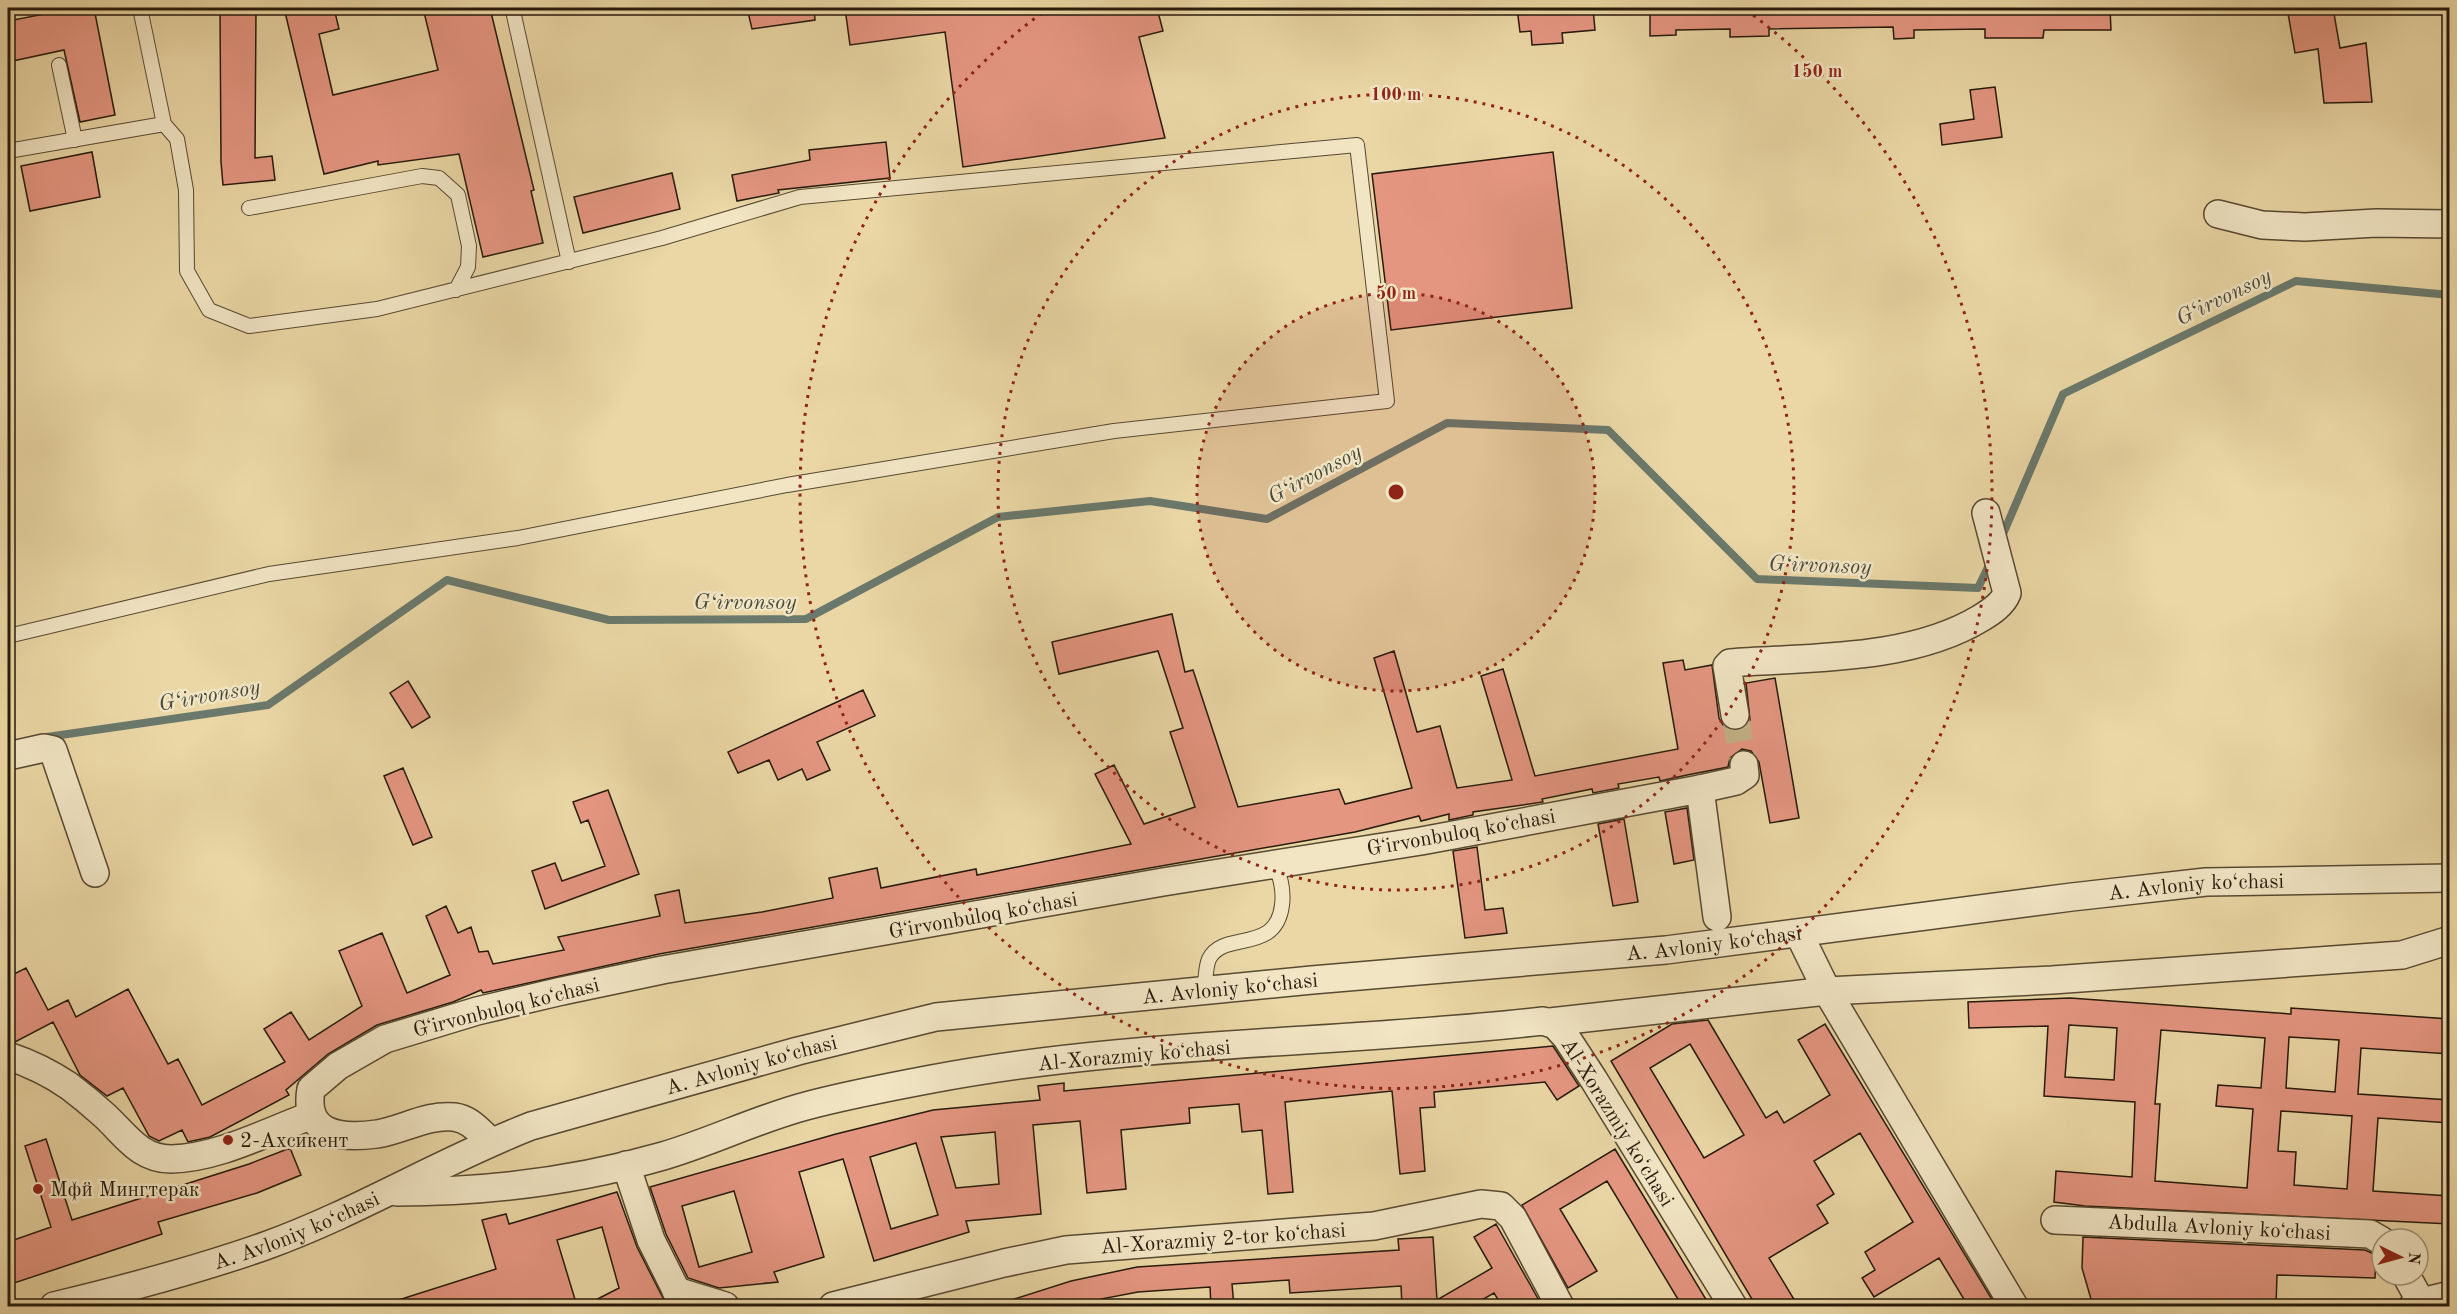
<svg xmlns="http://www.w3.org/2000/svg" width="2457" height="1314" viewBox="0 0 2457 1314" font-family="'Old Standard TT',serif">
  <rect width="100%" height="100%" fill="#ead7a5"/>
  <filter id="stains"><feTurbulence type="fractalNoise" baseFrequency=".00333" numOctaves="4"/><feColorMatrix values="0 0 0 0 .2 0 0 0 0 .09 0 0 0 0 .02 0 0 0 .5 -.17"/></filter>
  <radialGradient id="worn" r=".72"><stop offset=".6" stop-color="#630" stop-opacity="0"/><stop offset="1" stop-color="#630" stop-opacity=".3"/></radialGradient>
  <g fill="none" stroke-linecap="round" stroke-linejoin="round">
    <path stroke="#6a796c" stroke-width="8" d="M2000 541 2063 394 2296 281 2450 295
      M40 738 268 705 447 580 609 620 806 619 998 517 1150 501 1267 519 1447 423 1608 430 1757 579 1978 588 1991 561"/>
  </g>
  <path fill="#e59681" stroke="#261a0c" stroke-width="1.5" fill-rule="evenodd" d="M75 8H94L115 115 80 122 64 50 8 62V21Z
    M220 8H256L255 158 272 156 275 180 223 185 221 162Z
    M284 8H334L339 29 319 34 333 95 438 70 423 8H490L534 190 531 191 543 243 483 257 459 154 378 165V161L324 174Z
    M747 8H814L815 20 752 29Z
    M845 8H1157L1163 31 1139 37 1165 138 963 167 945 32 850 45Z
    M1517 8H1593L1595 30 1562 33 1563 43 1532 45 1531 31 1520 32Z
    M1650 8H2110L2111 30H2044L2043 38H1985V29L1914 30V38L1894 39 1893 27 1769 29V36L1730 37V29L1676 30V35L1650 36Z
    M2287 8H2333L2340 48 2366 43 2372 102 2324 103 2318 49 2295 53Z
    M1995 87 2002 137 1942 145 1940 124 1974 119 1970 90Z
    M886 142 890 178 778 190 779 193 737 201 732 175 810 160 809 150Z
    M92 152 100 197 30 211 21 166Z
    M1553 152 1572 308 1391 330 1372 174Z
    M672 173 680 209 583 233 574 197Z
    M1172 614 1185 672 1193 670 1238 807 1339 789 1345 804 1412 788 1374 658 1394 651 1417 732 1440 726 1457 788 1512 780 1481 676 1503 669 1535 776 1678 749 1663 663 1683 660 1685 670 1712 665 1719 718 1723 725 1730 730 1744 728 1750 720 1746 683 1775 678 1799 818 1770 823 1759 762 1751 751 1742 749 1730 758 1728 767 1687 775 1660 781 1659 777 1618 784 1619 788 1593 793 1592 789 1542 799 1543 802 1473 812V815L1449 820V814L1421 821 1419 816 1355 832 659 954 483 993 481 990 453 1002 377 1025 328 1054 286 1090 289 1095 210 1137 188 1142 182 1130 159 1141 149 1136 123 1088 107 1096 80 1075 53 1022 15 1042 8 1041V977L26 968 48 1010 68 1000 76 1017 128 989 168 1064 178 1059 202 1105 285 1062 264 1029 291 1012 309 1040 362 1006 339 951 382 933 407 993 450 975 426 916 446 906 458 933 471 927 479 952 488 951 493 964 564 950 558 937 660 916 655 895 679 890 685 923 762 912 833 898 829 878 877 868 881 888 976 869 977 875 1131 844 1095 774 1114 765 1144 824 1195 807 1170 732 1183 728 1158 651 1059 674 1052 642Z
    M408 681 430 717 412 728 390 693Z
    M863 690 875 716 817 742 830 770 807 780 802 769 778 780 769 760 738 773 728 752Z
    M403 768 432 837 413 845 384 776Z
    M608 790 639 874 545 909 532 871 555 863 562 881 605 866 588 820 581 823 573 802Z
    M1687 808 1694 860 1674 864 1665 812Z
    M1624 819 1638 902 1613 906 1598 824Z
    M1477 847 1485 910 1503 908 1507 933 1465 938 1453 851Z
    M2070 998 2291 1014V1008L2450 1019V1054L2361 1048 2358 1094 2450 1100V1123L2378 1118 2373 1191 2450 1196V1224L2085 1206 2054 1202 2056 1171 2132 1177 2135 1102 2044 1096 2048 1026 1969 1028 1968 1002ZM2069 1025 2117 1028 2114 1080 2065 1077ZM2161 1030 2265 1038 2261 1088 2218 1085 2216 1106 2253 1109 2247 1188 2155 1181 2160 1104H2155ZM2289 1037 2339 1040 2335 1092 2286 1088ZM2281 1111 2352 1116 2347 1189 2294 1185 2296 1152 2278 1151Z
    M1708 1020 1766 1118 1777 1111 1784 1123 1830 1095 1798 1040 1825 1024 1996 1306H1968L1939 1258 1874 1297 1862 1278 1875 1270 1865 1252 1913 1222 1860 1133 1814 1161 1834 1194 1817 1205 1828 1223 1769 1258 1798 1306H1756L1611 1061 1672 1024ZM1690 1044 1744 1135 1704 1158 1650 1068Z
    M1553 1046 1579 1086 1557 1100 1545 1082 1434 1092 1435 1107 1420 1108 1425 1171 1400 1174 1392 1091 1285 1102 1293 1192 1268 1194 1262 1130 1242 1132 1239 1104 1189 1108 1190 1123 1121 1130 1126 1189 1087 1193 1080 1121 1033 1125 1041 1214 966 1221 969 1232 874 1261 843 1159 799 1172 824 1257 774 1272 778 1282 719 1288 688 1278 666 1234 650 1187 836 1134 933 1110 1040 1100 1038 1086 1064 1083V1091ZM995 1132 999 1184 956 1188 941 1137ZM916 1143 938 1215 891 1229 870 1157ZM734 1191 752 1252 699 1267 682 1206Z
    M46 1139 72 1220 249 1164 290 1148 301 1175 257 1193 158 1222 162 1234 8 1285V1242L51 1227 25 1146Z
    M1615 1149 1664 1230 1710 1306H1682L1607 1181 1560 1209 1597 1271 1568 1288 1522 1205Z
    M617 1192 637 1247 667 1306H584L619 1288 602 1227 557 1240 577 1306H393L392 1302 496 1269 482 1220 506 1214 509 1224Z
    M1496 1224 1541 1304 1536 1306H1502L1494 1293 1471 1306H1402L1401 1286 1290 1293 1289 1280 1232 1284 1234 1306H1211L1210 1287 1138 1292 1101 1299 1103 1306H1006L1005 1302 1071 1281 1137 1267 1399 1250 1398 1239 1433 1237 1437 1300 1492 1268 1474 1237Z
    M2083 1237 2365 1250 2376 1255 2375 1278 2277 1275 2276 1306H2093L2082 1268Z"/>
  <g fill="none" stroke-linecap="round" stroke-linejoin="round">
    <path stroke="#c3b186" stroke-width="27" stroke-dasharray="27 14" stroke-linecap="butt" d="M1735 715 1744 765"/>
    <defs>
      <path id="lane" d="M513 11 569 262
        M59 65 75 140
        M8 151 164 124
        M249 208 422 176 439 178 458 195 469 246 468 267 456 290
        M8 636 269 574 518 538 787 485 1114 431 1387 401 1357 145 800 197 662 238 377 309 249 326 209 310 187 271 186 190 177 139 164 124 140 8
        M1204 992C1206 982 1205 968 1209 959 1223 930 1276 955 1282 905 1284 890 1281 878 1275 865"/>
      <g id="street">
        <path d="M2218 214 2262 225 2305 227 2376 223 2450 224"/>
        <path d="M1735 715 1727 666 1730 663C1811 657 1910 661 1981 618 1991 612 2003 604 2007 593L1986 513"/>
        <path d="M8 756 44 748 53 750 95 873"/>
        <path d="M1700 789 1717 917"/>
        <path d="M1799 934 1827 991 2014 1306"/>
        <path d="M1550 1022 1827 991 2052 980 2402 955 2450 940"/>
        <path d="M8 1056C29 1063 50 1073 69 1086 81 1095 93 1105 104 1115 125 1134 139 1159 171 1159 218 1158 266 1132 310 1116"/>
        <path d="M491 1142C479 1131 470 1119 454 1117 428 1114 402 1130 377 1134 340 1139 303 1135 311 1089L338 1066 385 1039 477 1011 562 991 662 970 1163 882 1421 841 1700 789 1736 781 1745 775 1744 765"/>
        <path d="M626 1165 651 1240 684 1306"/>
        <path d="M397 1192C487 1192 576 1181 663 1156 711 1142 757 1119 806 1106 847 1095 890 1087 932 1079 1133 1041 1340 1044 1543 1021L1555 1025 1566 1037 1594 1080 1733 1306"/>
        <path d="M2055 1220 2370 1234 2382 1241"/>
        <path d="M2406 1275 2421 1302"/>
        <path d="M676 1291 725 1306"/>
        <path id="s1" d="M54 1306C125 1289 197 1270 265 1246 357 1213 441 1161 531 1126L798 1051 936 1017 1312 980 1666 950 2072 897 2206 882 2450 878"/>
        <path d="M833 1306 1004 1263 1066 1250 1374 1226 1481 1204 1501 1206 1513 1218 1560 1306"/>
        <path d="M2413 1306 2421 1302 2450 1295"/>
      </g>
    </defs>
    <use href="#lane" stroke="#574932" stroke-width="16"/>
    <use href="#street" stroke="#574932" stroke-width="30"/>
    <use href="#lane" stroke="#f1e5c4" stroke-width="14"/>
    <use href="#street" stroke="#f1e5c4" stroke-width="27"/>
  </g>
  <circle cx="1396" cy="492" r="199" fill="#8f2418" fill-opacity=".12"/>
  <g fill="none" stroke="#8f2418" stroke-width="3" stroke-dasharray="3 6">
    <circle cx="1396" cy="492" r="199"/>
    <circle cx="1396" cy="492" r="398"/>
    <path d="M1746 10A596 596 0 1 1 1046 10"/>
  </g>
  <g fill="#8f2418" stroke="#f1e5c4" stroke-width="2">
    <circle cx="228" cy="1140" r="6"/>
    <circle cx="38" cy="1189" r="6"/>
  </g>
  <g text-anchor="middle" stroke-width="5" stroke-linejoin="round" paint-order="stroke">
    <g font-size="21" fill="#261a0c" stroke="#f1e5c4">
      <text transform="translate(1461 832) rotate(-10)" y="7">Gʻirvonbuloq koʻchasi</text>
      <text dy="7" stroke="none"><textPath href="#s1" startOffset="2198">A. Avloniy ko‘chasi</textPath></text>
      <text transform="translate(983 915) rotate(-10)" y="7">Gʻirvonbuloq koʻchasi</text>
      <text dy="7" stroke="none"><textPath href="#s1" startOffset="1712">A. Avloniy ko‘chasi</textPath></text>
      <text dy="7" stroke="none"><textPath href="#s1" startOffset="1226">A. Avloniy ko‘chasi</textPath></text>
      <text transform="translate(506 1007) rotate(-14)" y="7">Gʻirvonbuloq koʻchasi</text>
      <text transform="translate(1134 1055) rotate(-5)" y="7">Al-Xorazmiy koʻchasi</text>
      <text dy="7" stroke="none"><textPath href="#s1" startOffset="740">A. Avloniy ko‘chasi</textPath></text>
      <text transform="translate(1618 1122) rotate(58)" y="7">Al-Xorazmiy koʻchasi</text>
      <text transform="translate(2219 1227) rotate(3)" y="7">Abdulla Avloniy koʻchasi</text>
      <text dy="7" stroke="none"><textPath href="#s1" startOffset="254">A. Avloniy ko‘chasi</textPath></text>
      <text transform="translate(1223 1238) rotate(-4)" y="7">Al-Xorazmiy 2-tor koʻchasi</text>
    </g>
    <g font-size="21" fill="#261a0c" stroke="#f1e5c4" text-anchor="start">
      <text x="240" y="1147">2-Ахсикент</text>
      <text x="50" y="1196">Мфй Мингтерак</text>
    </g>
    <g font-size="22" font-style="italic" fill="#48493c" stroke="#f1e5c4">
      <text transform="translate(2223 296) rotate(-26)" y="8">G‘irvonsoy</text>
      <text transform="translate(1314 473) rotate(-28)" y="8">G‘irvonsoy</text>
      <text transform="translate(1820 564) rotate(2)" y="8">G‘irvonsoy</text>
      <text x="745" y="609">G‘irvonsoy</text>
      <text transform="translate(209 694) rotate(-10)" y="8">G‘irvonsoy</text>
    </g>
  </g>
  <circle cx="1396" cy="492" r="9" fill="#8f2418" stroke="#f1e5c4" stroke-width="3"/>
  <g font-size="18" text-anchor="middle" font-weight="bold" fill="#8f2418" stroke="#f1e5c4" stroke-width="5" stroke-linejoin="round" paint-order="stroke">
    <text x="1817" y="77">150 m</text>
    <text x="1396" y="100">100 m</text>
    <text x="1396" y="299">50 m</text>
  </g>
  <rect width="2457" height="1314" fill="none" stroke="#ead7a5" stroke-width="30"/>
  <rect x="9" y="9" width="2439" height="1296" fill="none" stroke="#261a0c" stroke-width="3"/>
  <rect x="15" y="15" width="2427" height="1284" fill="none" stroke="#261a0c" stroke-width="1.5"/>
  <g transform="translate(2400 1257) rotate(95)"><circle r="28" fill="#f1e5c4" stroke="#a0947a" stroke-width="1.5"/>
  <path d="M0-4.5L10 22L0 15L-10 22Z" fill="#8f2418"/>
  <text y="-9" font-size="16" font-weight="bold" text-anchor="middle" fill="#261a0c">N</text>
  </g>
  <rect width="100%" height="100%" filter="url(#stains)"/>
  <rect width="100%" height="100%" fill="url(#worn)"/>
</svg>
